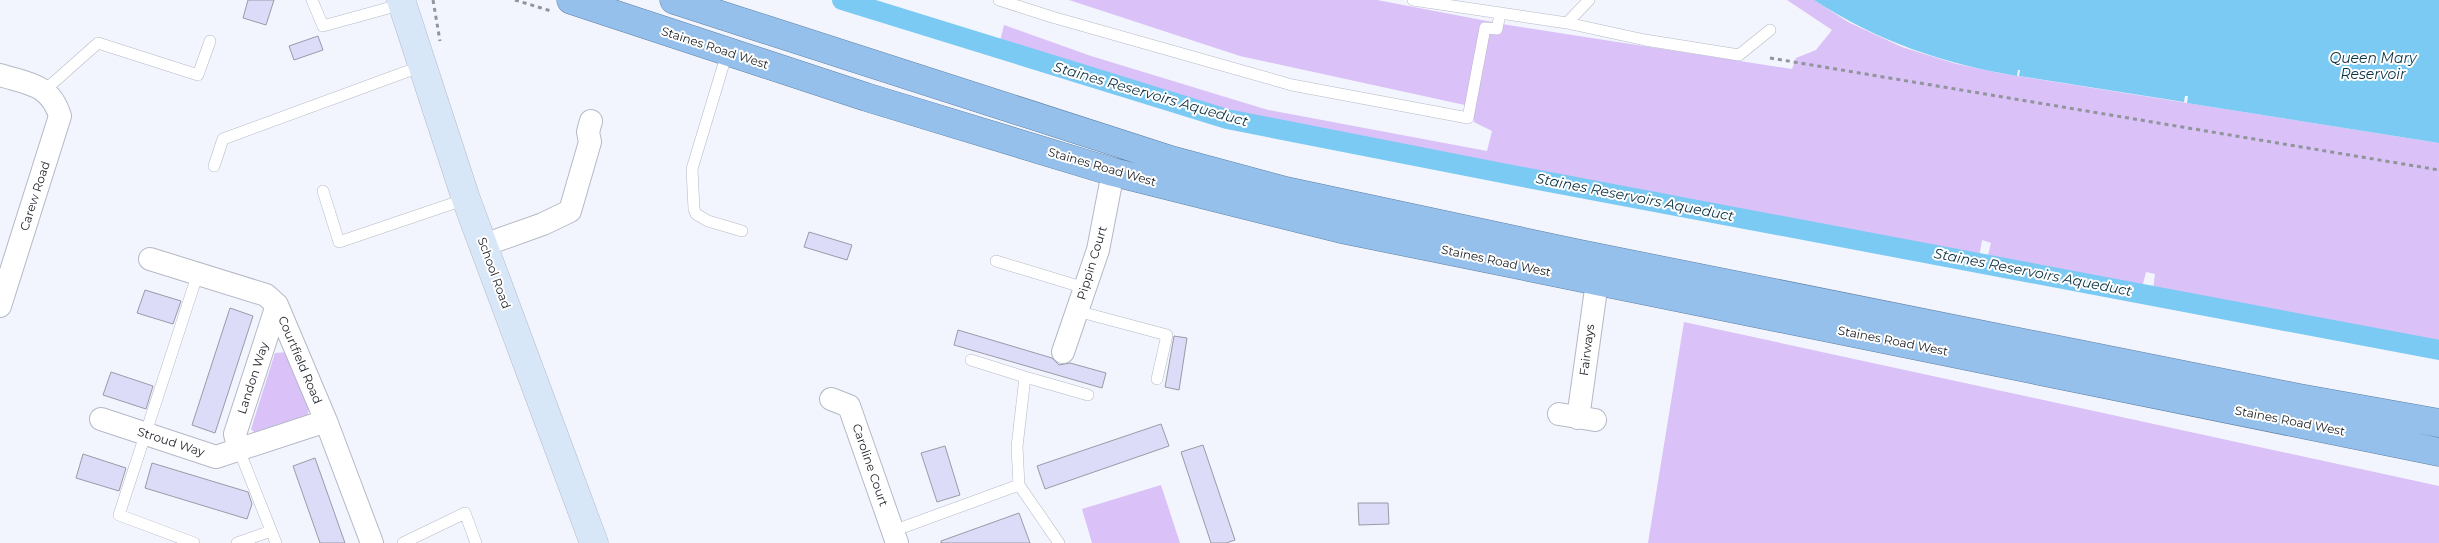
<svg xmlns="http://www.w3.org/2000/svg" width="2439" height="543" viewBox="0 0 2439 543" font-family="Montserrat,sans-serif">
  <rect width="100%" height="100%" fill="#f2f5fd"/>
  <path fill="#dac1f8" d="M1069 0H1377L1508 25 1792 69 1796 58 1816 50 1832 30 1787 0H1814L1848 22 1902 47 1953 63 1999 73 2439 143V344L2153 289 2155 274 2146 272 2142 288 1987 259 1991 243 1982 240 1979 258 1292 126 1233 113 1000 41 1004 25 1091 56 1268 110 1487 151 1492 131 1474 122V107L1240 56Z
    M1684 322 2439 486V543H1648Z
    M289 352 310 403 307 419 257 435 251 429 275 353Z
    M1161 485 1180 543H1092L1082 509Z"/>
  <path fill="#7acaf3" d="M1814 0H2439V143L2187 103 2188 96H2185L2184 102 2019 76 2020 70H2018L2017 76C1944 64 1877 41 1814 0Z"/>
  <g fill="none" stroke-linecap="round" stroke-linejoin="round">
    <path stroke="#7acaf3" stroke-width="20" d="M842 0 1227 119 1507 174 2439 350"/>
  </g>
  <path fill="#dcdbf8" stroke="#9b9aa8" d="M248 0H274L266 25 243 18Z
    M318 36 323 50 294 60 289 46Z
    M809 232 852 245 847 260 804 247Z
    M145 290 181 301 173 324 137 313Z
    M230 308 253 316 215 433 192 425Z
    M958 330 1052 358 1059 365 1070 363 1106 373 1102 388 954 345Z
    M1174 336 1187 338 1179 390 1165 387Z
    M111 372 153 386 146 409 103 395Z
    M1161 424 1169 446 1045 489 1037 466Z
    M1203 445 1235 540 1226 543H1211L1181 452Z
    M945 446 960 495 937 502 921 453Z
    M83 454 126 468 119 491 76 478Z
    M315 458 345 543H320L293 466Z
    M152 463 248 492 252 504 247 519 145 488Z
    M1358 503H1388L1389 524 1359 525Z
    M1019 513 1030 543H941V541Z"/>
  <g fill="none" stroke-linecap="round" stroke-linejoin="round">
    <defs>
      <path id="service" d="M312 0 323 26 403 4
        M999 0 1052 17 1292 85 1468 118 1485 28 1497 29 1500 14
        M1413 0 1567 23 1645 40 1739 55 1770 30
        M1567 23 1589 0
        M727 53 692 169 694 209 696 214 708 221 742 231
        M45 90 98 43 198 75 210 41
        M214 166 223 139 422 66
        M323 191 339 242 466 199
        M996 261 1085 288
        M1077 311 1167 335 1157 379
        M971 360 1025 377
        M239 450 276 543
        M893 531 1019 485
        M194 543 119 515 198 273
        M237 543 271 531
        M403 543 465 513 476 543
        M1059 543 1019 485 1017 447 1025 377 1088 395"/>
      <path id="minor" d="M0 75C29 84 50 84 60 116L0 306
        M484 245 543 224 570 211 590 142 588 132 591 121
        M150 259 266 295 277 305 326 421 372 543
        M1063 352 1098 250 1113 172
        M831 399 849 406 897 543
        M1559 414 1595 420
        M1578 418 1597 282
        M101 419 216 457 326 421
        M239 450 235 434 277 305"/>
      <path id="secondary" d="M401 0 466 199 594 543"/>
      <path id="trunk" d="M571 0 866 97 1113 172 1341 229 2439 452
        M674 0 1171 160 1286 191 1580 254 2299 398 2439 423"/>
    </defs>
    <use href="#service" stroke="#b4b9c6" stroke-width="12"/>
    <use href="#minor" stroke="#b4b9c6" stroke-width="24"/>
    <use href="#secondary" stroke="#b4b9c6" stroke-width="29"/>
    <use href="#trunk" stroke="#5c7fa4" stroke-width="29"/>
    <path stroke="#91949a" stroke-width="3" stroke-dasharray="4 4" stroke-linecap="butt" d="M433 0 440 41
      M515 0 551 11
      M1770 58 2439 170"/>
    <use href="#service" stroke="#fff" stroke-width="11"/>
    <use href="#minor" stroke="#fff" stroke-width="22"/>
    <use href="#secondary" stroke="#d7e7f8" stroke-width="28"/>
    <use href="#trunk" stroke="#96c0ec" stroke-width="28"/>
  </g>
  <g text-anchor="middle" stroke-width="4" stroke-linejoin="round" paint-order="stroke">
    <g font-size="12" fill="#222429" stroke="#fff">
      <text transform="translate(715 48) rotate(18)" y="4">Staines Road West</text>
      <text transform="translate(1102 167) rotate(16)" y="4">Staines Road West</text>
      <text transform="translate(35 196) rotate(-72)" y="4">Carew Road</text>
      <text transform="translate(1496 261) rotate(12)" y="4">Staines Road West</text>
      <text transform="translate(1092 263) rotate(-73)" y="4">Pippin Court</text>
      <text transform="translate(494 273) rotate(70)" y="4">School Road</text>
      <text transform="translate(1893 341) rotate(11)" y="4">Staines Road West</text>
      <text transform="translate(1587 350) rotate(-83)" y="4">Fairways</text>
      <text transform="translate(300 360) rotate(67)" y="4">Courtfield Road</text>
      <text transform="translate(253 378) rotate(-72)" y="4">Landon Way</text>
      <text transform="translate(2290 421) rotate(11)" y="4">Staines Road West</text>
      <text transform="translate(171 442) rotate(18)" y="4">Stroud Way</text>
      <text transform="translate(870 465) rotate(71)" y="4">Caroline Court</text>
    </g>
    <g font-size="14" font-style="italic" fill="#0b3141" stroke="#fff">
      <text x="2373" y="63">Queen Mary<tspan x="2373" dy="16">Reservoir</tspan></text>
      <text transform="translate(1151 94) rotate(16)" y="5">Staines Reservoirs Aqueduct</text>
      <text transform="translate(1635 197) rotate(11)" y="5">Staines Reservoirs Aqueduct</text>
      <text transform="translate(2033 272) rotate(11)" y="5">Staines Reservoirs Aqueduct</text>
    </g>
  </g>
</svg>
